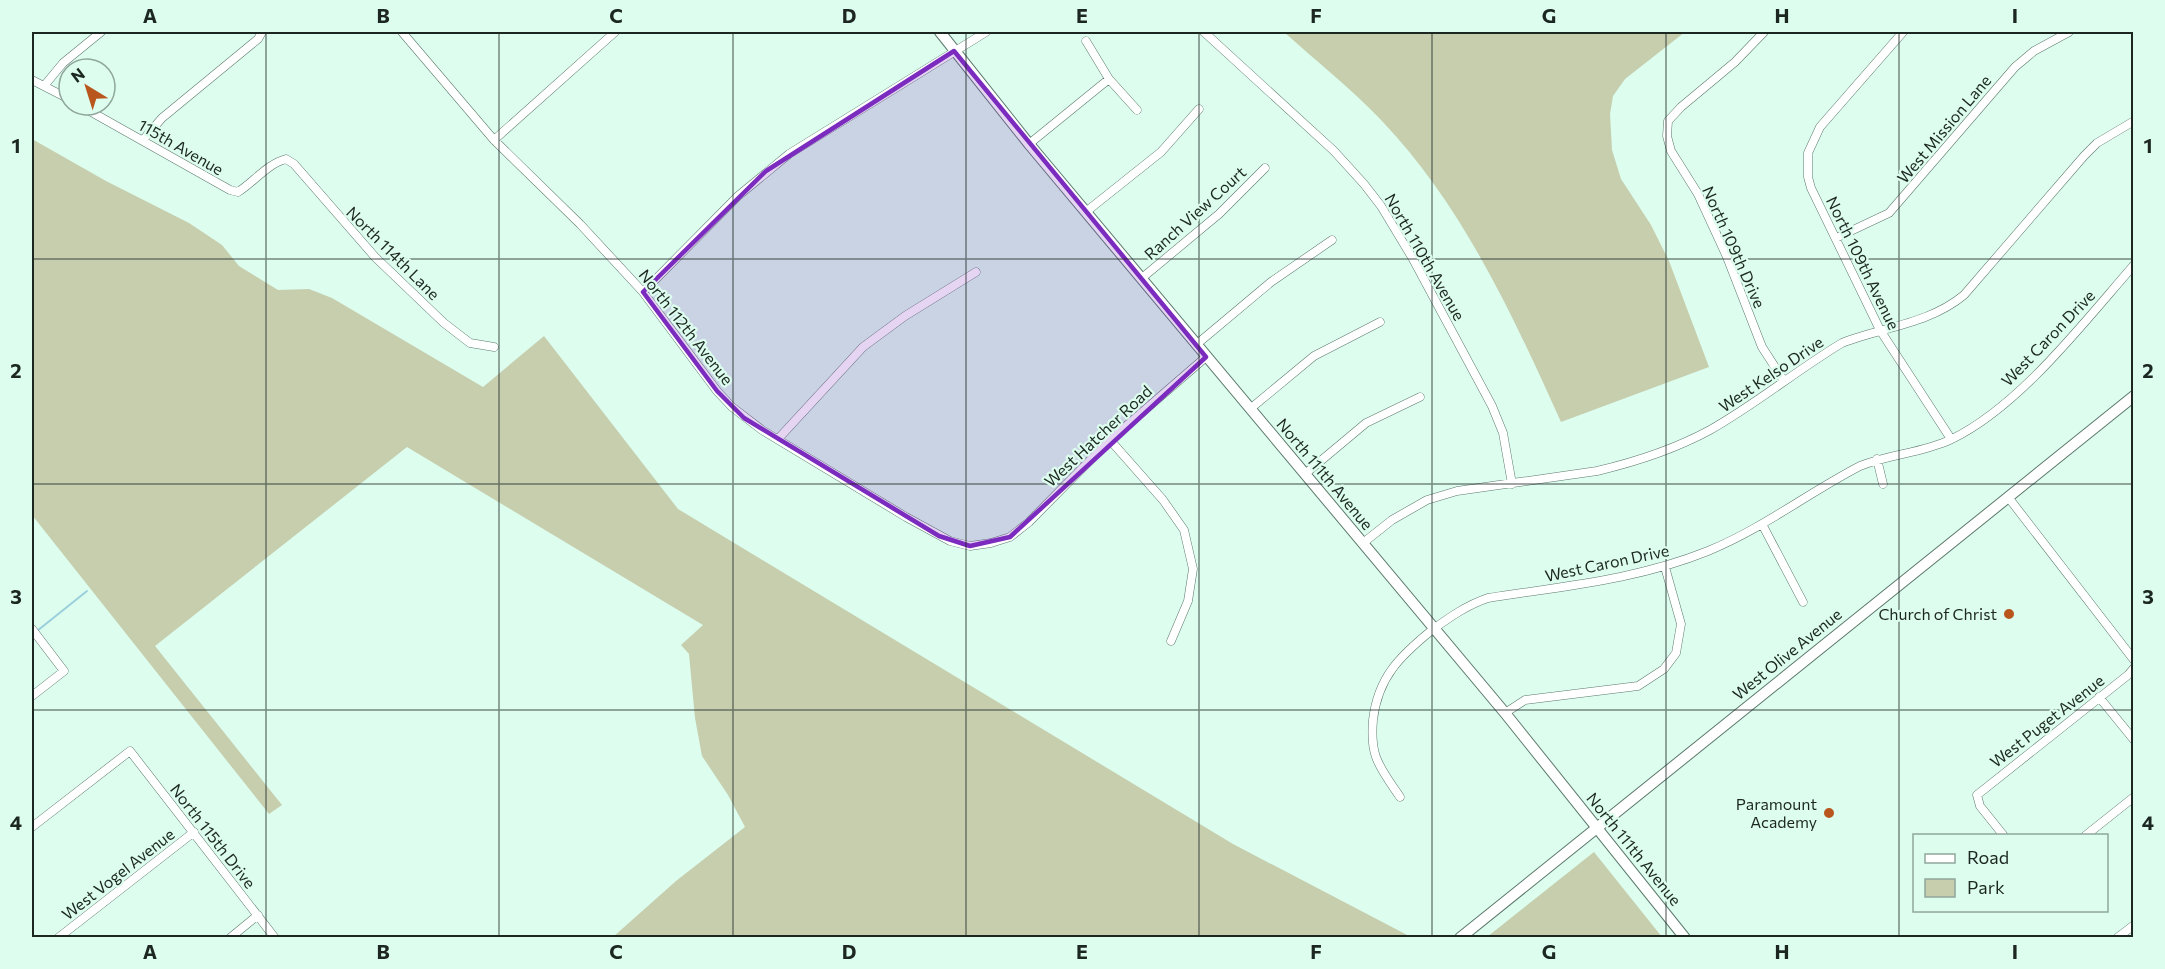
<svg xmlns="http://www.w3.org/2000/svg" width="2165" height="969" viewBox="0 0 2165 969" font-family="Commissioner,sans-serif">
  <rect width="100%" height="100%" fill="#ddfdee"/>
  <path fill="#c6ceae" d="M1284 32H1685L1625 79 1613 96 1610 114 1612 150 1621 179 1651 225 1669 261 1709 367 1561 422C1513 316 1463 206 1382 121 1352 89 1316 61 1284 32Z
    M32 139 106 181 189 223 222 245 239 266 278 290 309 289 332 298 483 387 544 336 678 509 1233 844 1411 937H613L676 881 745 827 728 795 702 756 695 718 689 654 681 645 703 625 407 447 155 646 282 805 269 814 32 515Z
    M1594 852 1662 937H1487Z"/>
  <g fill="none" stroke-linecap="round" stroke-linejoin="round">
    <path stroke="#9acfdc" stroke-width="2" d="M37 631 87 591"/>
    <defs>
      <path id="street" d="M402 32 494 140 580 224 643 292 717 391 732 407 762 430 906 517 950 541 970 546 991 543 1010 537 1029 522 1110 440 1206 357
        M1204 32 1334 151 1364 184 1381 206 1413 259 1492 406 1503 433 1512 484
        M1764 32 1735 62 1681 107 1668 121 1667 136 1671 151 1698 194 1727 257 1762 347 1784 381
        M1903 32 1820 127 1808 153V177L1811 188 1880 330 1951 439
        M1086 41 1109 79 1137 110
        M32 80 69 99
        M44 86 63 63 101 32
        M79 105 230 190 238 192C254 182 267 164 286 159L294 164 375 257 444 323 470 343 494 347
        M143 140 162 118 258 39 262 32
        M494 140 615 32
        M1029 144 1109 79
        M1087 211 1161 152 1199 109
        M1836 238 1889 213 2015 67 2034 51 2069 32
        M1142 278 1219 214 1265 168
        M643 292 738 196 789 154 986 32
        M1197 344 1271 282 1332 240
        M1250 409 1314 356 1380 322
        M778 439 863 347 905 316 976 272
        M1110 440 1163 500 1184 530 1193 569 1188 601 1171 641
        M1877 459 1883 484
        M1305 474 1366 423 1420 397
        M2008 497 2134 660
        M1762 524 1803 602
        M1363 543 1392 520 1427 500 1457 491 1597 471C1635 462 1675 449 1710 430 1756 404 1797 370 1842 343 1883 327 1929 324 1964 295L2084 156 2097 143 2134 121
        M32 629 64 671 32 696
        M2099 697 2134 740
        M1505 713 1525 700 1638 686 1664 669 1676 653 1681 624 1665 567
        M1400 797C1392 785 1381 771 1376 757 1372 746 1372 732 1373 720 1378 677 1400 656 1432 630 1450 617 1467 605 1488 598 1564 586 1636 580 1708 551 1762 529 1808 493 1860 466 1890 454 1923 453 1952 439 2020 406 2084 322 2134 265
        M32 827 130 751 275 938
        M2004 836 1980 806 1977 795 2128 675 2134 668
        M2085 836 2134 797
        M58 938 194 832
        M230 938 258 915
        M2117 938 2134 925"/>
      <path id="secondary" d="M940 32 1029 144 1505 713 1685 938
        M1460 938 2134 396"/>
    </defs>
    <use href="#street" stroke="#5c796d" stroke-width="9"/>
    <use href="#secondary" stroke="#5c796d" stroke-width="12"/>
    <use href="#street" stroke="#fff" stroke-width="8"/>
    <use href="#secondary" stroke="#fff" stroke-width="10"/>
  </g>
  <path fill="#7b2cbf" fill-opacity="0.2" stroke="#7b2cbf" stroke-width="4.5" stroke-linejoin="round" d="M954 51 1206 357 1010 537 970 546 939 536 744 418 717 391 643 292 766 171Z"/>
  <path fill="none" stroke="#1c2722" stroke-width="1.5" stroke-opacity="0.55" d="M266 32V938M499 32V938M733 32V938M966 32V938M1199 32V938M1432 32V938M1666 32V938M1899 32V938M32 259H2134M32 484H2134M32 710H2134"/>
  <g fill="#b9561e" stroke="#ddfdee" stroke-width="2">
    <circle cx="2009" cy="614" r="6"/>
    <circle cx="1829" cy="813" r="6"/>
  </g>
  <g text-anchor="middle" stroke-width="4.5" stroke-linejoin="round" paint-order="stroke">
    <g font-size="16" fill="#1c2722" stroke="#ddfdee">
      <text transform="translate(1944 129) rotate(-50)" y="6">West Mission Lane</text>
      <text transform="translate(181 147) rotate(30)" y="6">115th Avenue</text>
      <text transform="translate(1195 213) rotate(-42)" y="6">Ranch View Court</text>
      <text transform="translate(1734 247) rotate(66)" y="6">North 109th Drive</text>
      <text transform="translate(393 253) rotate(45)" y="6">North 114th Lane</text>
      <text transform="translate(1425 257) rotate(60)" y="6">North 110th Avenue</text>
      <text transform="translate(1863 263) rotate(64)" y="6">North 109th Avenue</text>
      <text transform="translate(686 327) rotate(52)" y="6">North 112th Avenue</text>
      <text transform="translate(2048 338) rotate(-46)" y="6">West Caron Drive</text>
      <text transform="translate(1771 374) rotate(-34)" y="6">West Kelso Drive</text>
      <text transform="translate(1098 436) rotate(-43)" y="6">West Hatcher Road</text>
      <text transform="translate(1325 474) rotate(50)" y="6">North 111th Avenue</text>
      <text transform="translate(1607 563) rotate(-12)" y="6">West Caron Drive</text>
      <text transform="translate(1787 654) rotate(-39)" y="6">West Olive Avenue</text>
      <text transform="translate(2047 721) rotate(-38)" y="6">West Puget Avenue</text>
      <text transform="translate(213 836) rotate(52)" y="6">North 115th Drive</text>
      <text transform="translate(1634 849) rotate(51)" y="6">North 111th Avenue</text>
      <text transform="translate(118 874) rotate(-38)" y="6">West Vogel Avenue</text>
    </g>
    <g font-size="16" fill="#1c2722" stroke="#ddfdee" text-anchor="end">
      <text x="1997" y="620">Church of Christ</text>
      <text x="1817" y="810">Paramount<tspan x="1817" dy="18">Academy</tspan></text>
    </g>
  </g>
  <rect width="2165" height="969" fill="none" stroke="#ddfdee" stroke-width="66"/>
  <rect x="1913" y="834" width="195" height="78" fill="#ddfdee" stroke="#90a79c" stroke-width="1.5"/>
  <rect x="1925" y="854" width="30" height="9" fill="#ffffff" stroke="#90a79c" stroke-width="1.5"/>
  <text x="1967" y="864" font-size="18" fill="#1c2722">Road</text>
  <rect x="1925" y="879" width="30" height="18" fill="#c6ceae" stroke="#90a79c" stroke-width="1.5"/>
  <text x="1967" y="894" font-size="18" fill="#1c2722">Park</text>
  <g transform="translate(87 87) rotate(322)"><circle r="28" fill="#ddfdee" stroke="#90a79c" stroke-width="1.5"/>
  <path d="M0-4.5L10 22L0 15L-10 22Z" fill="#b9561e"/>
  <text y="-9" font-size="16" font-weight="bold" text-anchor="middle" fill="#1c2722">N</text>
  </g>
  <rect x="33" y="33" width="2099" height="903" fill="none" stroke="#1c2722" stroke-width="2"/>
  <g font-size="20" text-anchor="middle" font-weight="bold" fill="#1c2722">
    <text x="150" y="23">A</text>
    <text x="383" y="23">B</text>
    <text x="616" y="23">C</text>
    <text x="849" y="23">D</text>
    <text x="1082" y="23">E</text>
    <text x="1316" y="23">F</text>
    <text x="1549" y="23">G</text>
    <text x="1782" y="23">H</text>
    <text x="2015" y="23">I</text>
    <text x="16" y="153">1</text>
    <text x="2148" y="153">1</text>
    <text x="16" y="378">2</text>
    <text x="2148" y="378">2</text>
    <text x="16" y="604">3</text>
    <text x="2148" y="604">3</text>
    <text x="16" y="830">4</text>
    <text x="2148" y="830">4</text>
    <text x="150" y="959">A</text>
    <text x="383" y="959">B</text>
    <text x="616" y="959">C</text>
    <text x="849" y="959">D</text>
    <text x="1082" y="959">E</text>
    <text x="1316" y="959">F</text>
    <text x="1549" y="959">G</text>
    <text x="1782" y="959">H</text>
    <text x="2015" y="959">I</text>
  </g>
</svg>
